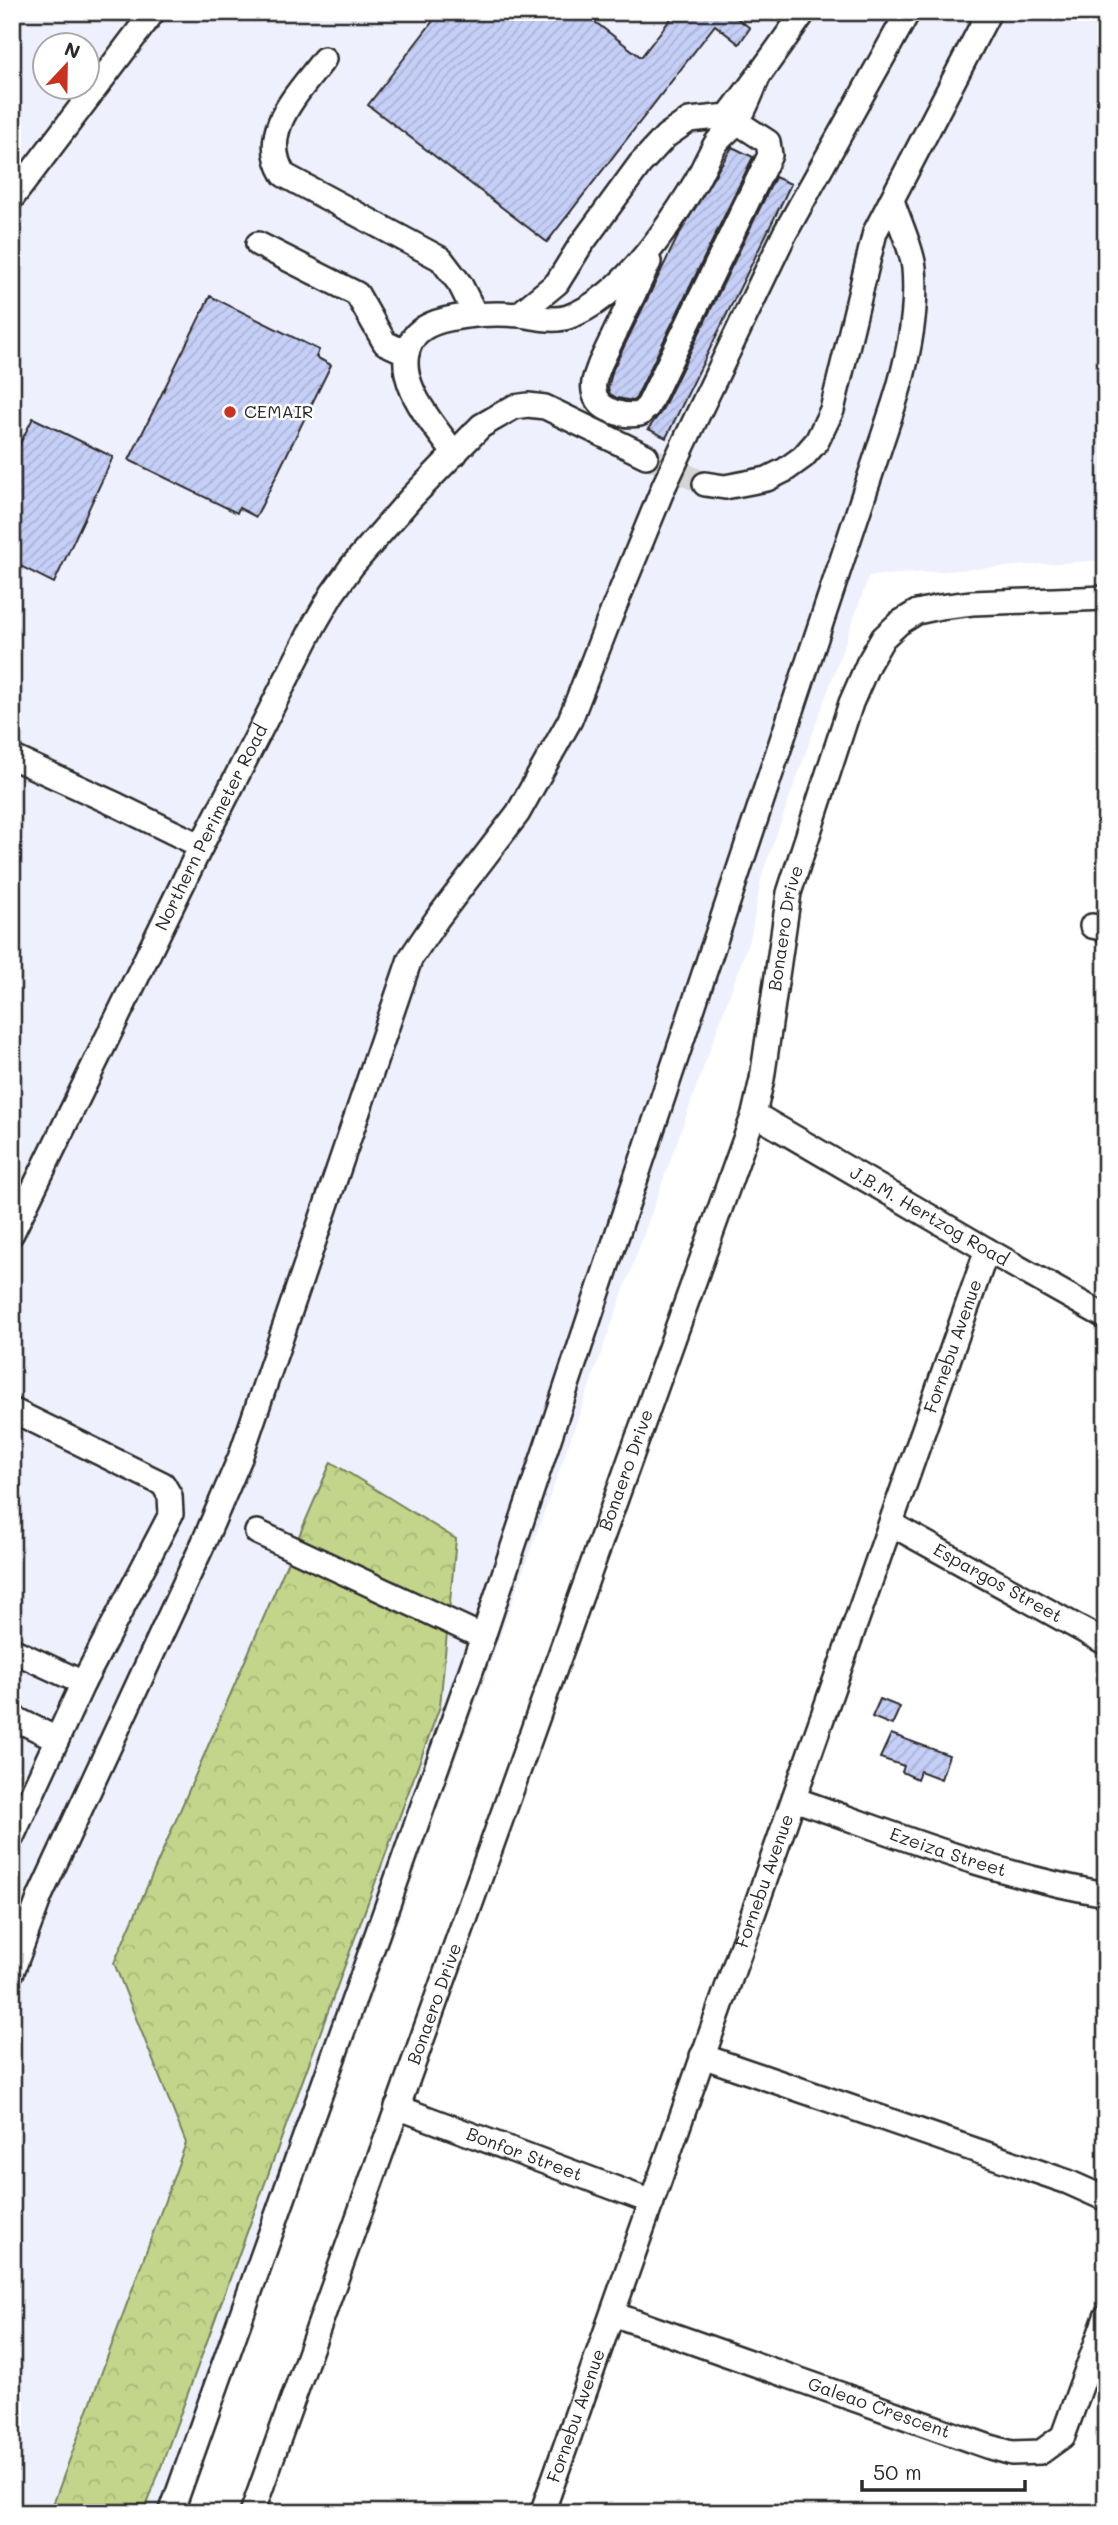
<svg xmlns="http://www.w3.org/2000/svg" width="1118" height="2525" viewBox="0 0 1118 2525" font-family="Mali,sans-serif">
  <defs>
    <pattern id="forest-crowns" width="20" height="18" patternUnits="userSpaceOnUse" patternTransform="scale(1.75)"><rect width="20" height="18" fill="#c3d58a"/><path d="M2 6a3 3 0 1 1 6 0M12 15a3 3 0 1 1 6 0" fill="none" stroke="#a8b777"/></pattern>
    <pattern id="building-hatch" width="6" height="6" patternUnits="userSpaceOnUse" patternTransform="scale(1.75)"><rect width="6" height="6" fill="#c6cff7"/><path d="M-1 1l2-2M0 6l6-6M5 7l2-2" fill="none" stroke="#aab2d4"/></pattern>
  </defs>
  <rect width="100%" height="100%" fill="#fff"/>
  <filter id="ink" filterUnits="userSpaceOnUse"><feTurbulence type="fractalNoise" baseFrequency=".0143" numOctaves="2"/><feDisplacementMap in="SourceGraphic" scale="14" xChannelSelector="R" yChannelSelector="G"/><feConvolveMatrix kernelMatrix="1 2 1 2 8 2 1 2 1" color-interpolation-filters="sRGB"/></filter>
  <g filter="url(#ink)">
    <path fill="#eef1fd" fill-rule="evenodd" d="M12 12H1106V560L869 576 762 875 751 935 186 2513H12ZM46 46H88V88H46Z"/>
    <path fill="url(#forest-crowns)" stroke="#77805a" stroke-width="2" d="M331 1462 456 1539 440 1706 144 2513H50L186 2143 114 1963Z"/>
    <path fill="url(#building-hatch)" stroke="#2b2b2b" stroke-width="2" d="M440 12H582L641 57 676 12H729L750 28 739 44 715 25 547 242 368 105Z
      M732 147 753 157 636 398 633 401 617 398 610 394 608 388 613 369 678 236Z
      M775 177 791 184 666 438 648 429 661 412Z
      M210 296 319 350 316 357 331 365 256 517 239 508 237 513 129 460Z
      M33 418 113 457 54 583 12 562V459Z
      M880 1699 900 1707 892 1725 872 1717Z
      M891 1734 949 1755 941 1779 920 1771 917 1779 902 1772 904 1766 880 1758Z"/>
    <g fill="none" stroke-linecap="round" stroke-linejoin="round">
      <path stroke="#d5d5d5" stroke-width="23" stroke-dasharray="23 11" stroke-linecap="butt" d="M646 456 705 484"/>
      <defs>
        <g id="minor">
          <path d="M324 59C299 93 257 131 284 175L441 259 460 284 475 314"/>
          <path d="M759 75 804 12"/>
          <path d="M12 198 153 12"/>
          <path d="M258 244 357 294 385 343 407 353"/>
          <path d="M649 262 600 364C597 373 592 382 594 391 597 411 624 417 640 414L648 406 770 155 768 142 728 116"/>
          <path d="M688 435 785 233 908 12"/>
          <path d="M455 454C434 425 387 375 414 337 431 313 494 313 521 315 535 317 554 322 568 317 622 298 669 227 697 180 704 167 709 154 717 142 723 135 730 130 736 123 746 110 752 90 759 75L728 116 689 120 666 136 640 164 580 246 557 283 518 315"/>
          <path d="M705 484 725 487 767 479 785 470 803 457 817 441 832 410 875 232 989 12"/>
          <path d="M12 757 117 805 201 846"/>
          <path d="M1092 926 1106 929"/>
          <path id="s1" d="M754 1114 987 1250 1106 1317"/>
          <path id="s2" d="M12 1233 201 846 314 625 332 594 352 566 411 498 481 426 514 407 528 405 545 407 646 456"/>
          <path d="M12 1410 163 1484 170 1496 171 1514 83 1683 12 1837"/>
          <path id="s3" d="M891 1524 1106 1643"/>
          <path d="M257 1532 483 1637"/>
          <path d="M12 1650 83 1683"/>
          <path d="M12 1717 57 1739"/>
          <path id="s4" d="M794 1799C897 1835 998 1876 1106 1894"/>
          <path d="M12 1972 40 1896 203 1544 240 1458 410 959 437 919 518 813 570 720 611 615 664 486"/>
          <path d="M702 2056 1068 2182 1106 2199"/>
          <path id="s5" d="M397 2107 652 2202"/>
          <path id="s6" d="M613 2314 987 2446 1012 2453 1041 2452 1063 2436 1106 2317"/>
          <path d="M171 2513 483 1637 894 404C908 360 918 314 914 268 912 248 898 220 892 200"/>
          <path id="s7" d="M252 2513 754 1114 762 1079 789 893 851 703 868 664 883 638 899 623 917 612 940 607 972 603 1106 598"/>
          <path id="s8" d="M542 2513 987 1250"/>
        </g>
      </defs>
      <use href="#minor" stroke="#2b2b2b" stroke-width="28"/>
      <use href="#minor" stroke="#fff" stroke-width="23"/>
      <defs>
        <path id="minor-bridge" d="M664 486 688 435"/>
      </defs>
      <use href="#minor-bridge" stroke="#2b2b2b" stroke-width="28" stroke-linecap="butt"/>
      <use href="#minor-bridge" stroke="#fff" stroke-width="23"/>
    </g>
  </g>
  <circle fill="#c8321e" stroke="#fff" stroke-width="2.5" cx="230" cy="412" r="7"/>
  <g text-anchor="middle" stroke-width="5" stroke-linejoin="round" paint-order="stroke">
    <g font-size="18" fill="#2b2b2b" stroke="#fff" text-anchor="start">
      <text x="244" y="418">CEMAIR</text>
    </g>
    <g font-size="18" fill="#2b2b2b" stroke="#fff">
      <text dy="6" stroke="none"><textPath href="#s2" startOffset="452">Northern Perimeter Road</textPath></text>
      <text dy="6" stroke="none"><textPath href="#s7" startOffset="1675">Bonaero Drive</textPath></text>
      <text dy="6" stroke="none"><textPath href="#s1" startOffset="203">J.B.M. Hertzog Road</textPath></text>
      <text dy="6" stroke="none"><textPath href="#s8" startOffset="1237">Fornebu Avenue</textPath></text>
      <text dy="6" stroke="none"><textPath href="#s7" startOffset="1108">Bonaero Drive</textPath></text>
      <text dy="6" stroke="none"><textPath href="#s3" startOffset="122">Espargos Street</textPath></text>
      <text dy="6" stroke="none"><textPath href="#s4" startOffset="163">Ezeiza Street</textPath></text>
      <text dy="6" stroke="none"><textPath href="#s8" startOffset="670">Fornebu Avenue</textPath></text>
      <text dy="6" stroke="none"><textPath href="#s7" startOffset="541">Bonaero Drive</textPath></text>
      <text dy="6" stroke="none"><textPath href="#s5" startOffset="136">Bonfor Street</textPath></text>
      <text dy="6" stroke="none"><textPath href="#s6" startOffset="282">Galeao Crescent</textPath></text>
      <text dy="6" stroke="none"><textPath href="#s8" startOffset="103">Fornebu Avenue</textPath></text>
    </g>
  </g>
  <rect width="1118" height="2525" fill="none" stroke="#fff" stroke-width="42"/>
  <rect x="21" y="21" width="1076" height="2483" fill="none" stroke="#2b2b2b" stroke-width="2.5" filter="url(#ink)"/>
  <g transform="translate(66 66) rotate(22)"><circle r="33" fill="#ffffff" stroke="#aaaaaa" stroke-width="2"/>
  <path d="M0-5L12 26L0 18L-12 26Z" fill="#c8321e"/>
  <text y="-10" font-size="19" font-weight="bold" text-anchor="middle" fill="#2b2b2b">N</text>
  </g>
  <path d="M862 2480v10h163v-10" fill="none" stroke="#2b2b2b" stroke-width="3.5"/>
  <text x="873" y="2480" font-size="21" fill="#2b2b2b" stroke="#ffffff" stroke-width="5" paint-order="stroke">50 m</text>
</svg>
